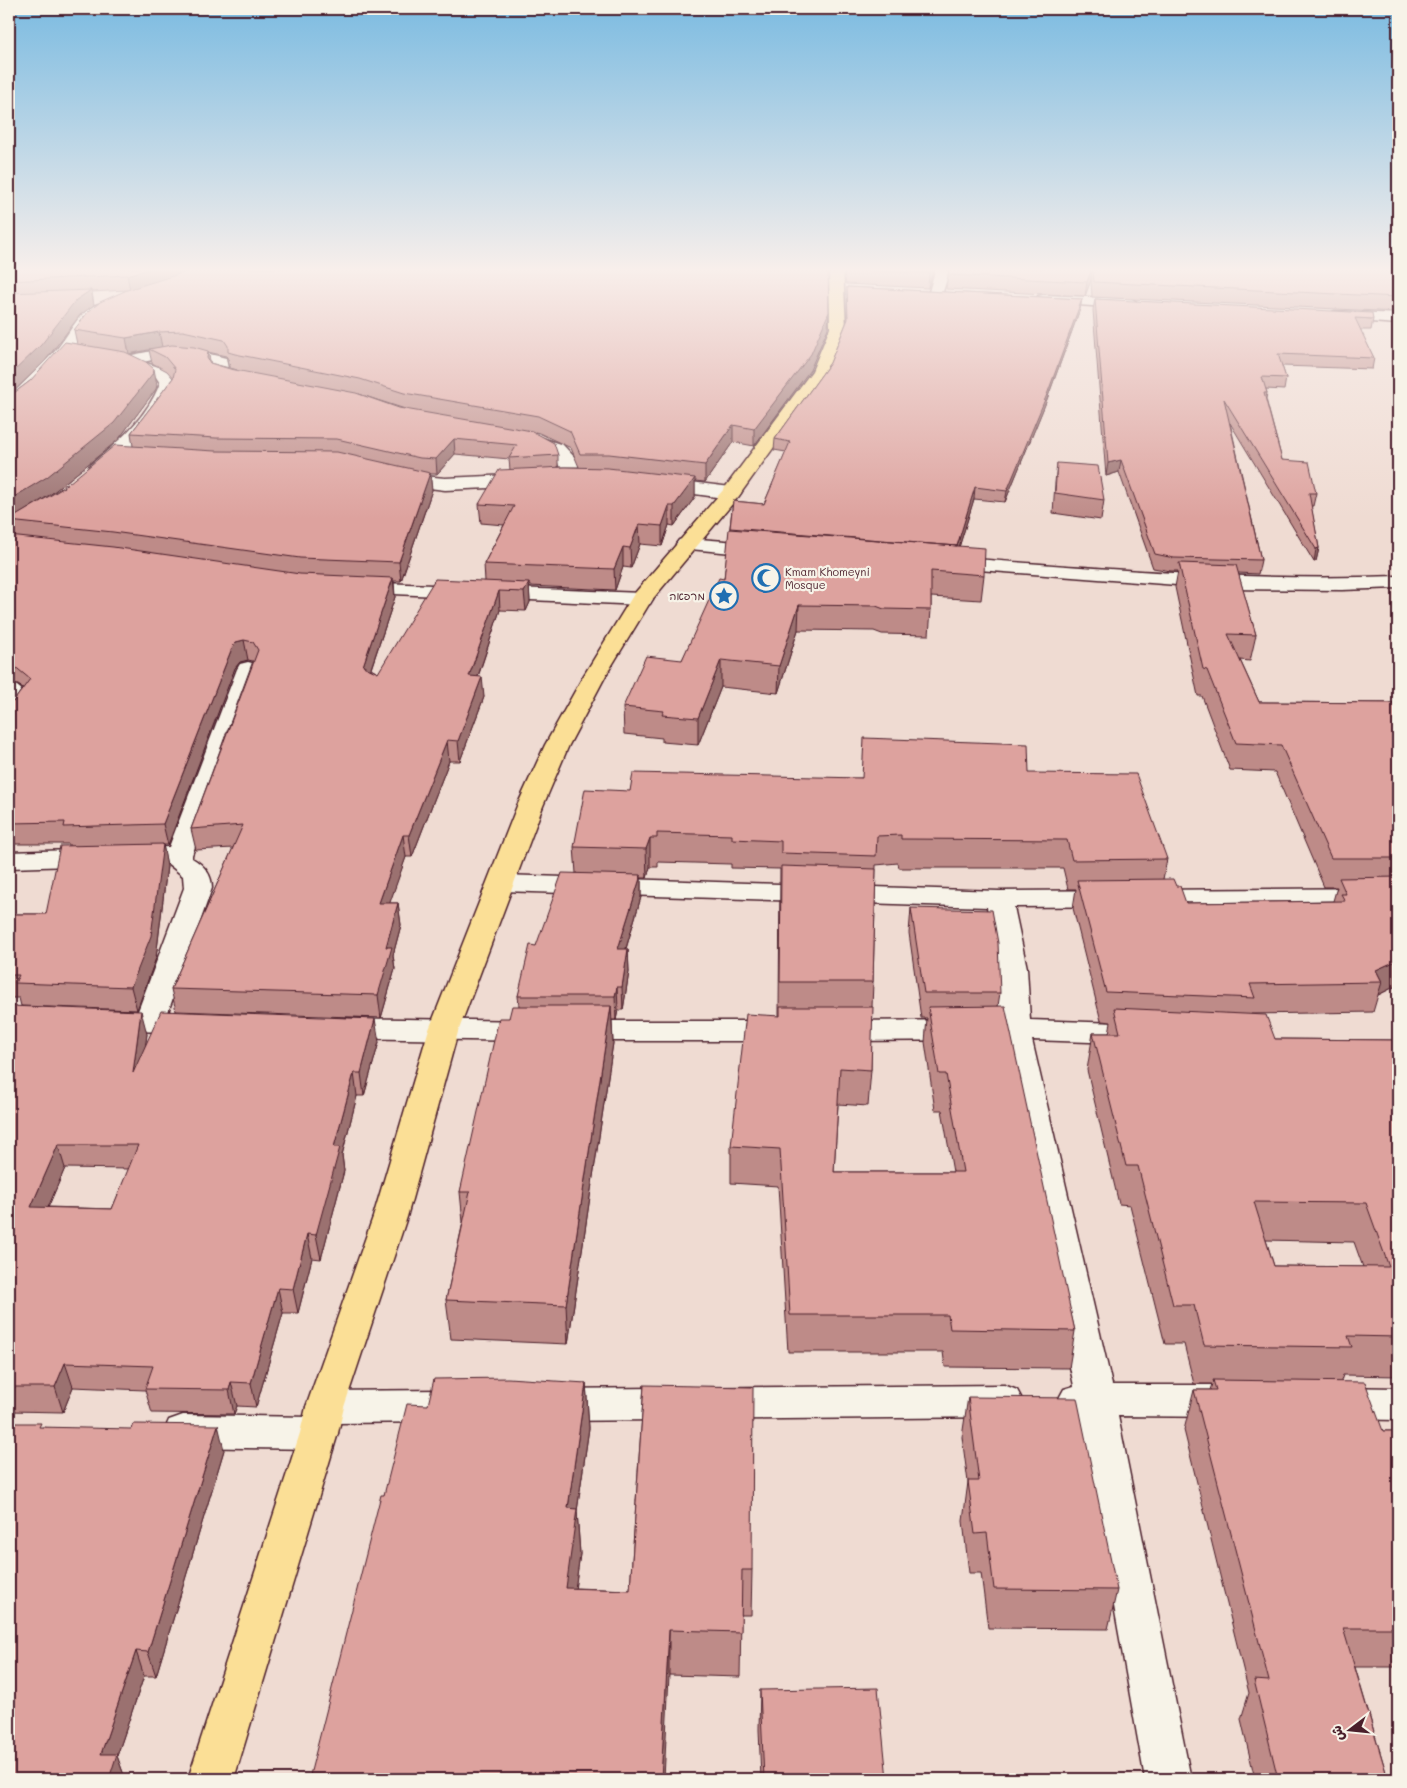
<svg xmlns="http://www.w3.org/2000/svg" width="1407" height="1788" viewBox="0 0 1407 1788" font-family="Mali,'Playpen Sans Arabic','Playpen Sans Hebrew',sans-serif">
  <rect width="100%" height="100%" fill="#efdbd2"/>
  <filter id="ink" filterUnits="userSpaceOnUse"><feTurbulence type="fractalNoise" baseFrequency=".02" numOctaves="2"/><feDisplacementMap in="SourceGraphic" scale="10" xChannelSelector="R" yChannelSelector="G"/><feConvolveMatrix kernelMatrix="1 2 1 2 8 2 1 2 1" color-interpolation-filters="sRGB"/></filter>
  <g filter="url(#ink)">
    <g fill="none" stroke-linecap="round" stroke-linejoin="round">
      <defs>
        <path id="street" d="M936 268H950L942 295 935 299 928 295Z
          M1043 295 1132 299 1140 304 1132 309 1038 302 1036 299 1038 296Z
          M102 303 107 305 110 308 107 311 86 328 70 354 15 410 9 411V397C25 381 41 366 56 350 71 333 78 309 102 303Z
          M1335 311 1398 314V324L1330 319 1327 316 1330 313Z
          M185 348 226 358 228 369 255 375 257 379 255 383 249 384 214 376 212 364C190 356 166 356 143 362L168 370 176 383C164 421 133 447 104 473H90L88 469 90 465C118 442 147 418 160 383L156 377 117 364 115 361 117 358 162 349Z
          M521 431 563 445 578 461V472L599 474 601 478 599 482H559L557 478 560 469 557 459C547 451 516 442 512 436L515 432Z
          M394 467 423 476 445 478 530 474 537 476 539 480 537 484 530 486 445 490 421 487 387 477 385 473 387 469Z
          M658 478 731 487 738 489 741 493 738 497 731 499 651 488 649 484 651 480Z
          M686 538 764 544 771 546 774 550 771 554 764 556 679 548 676 544 679 540Z
          M947 557C1097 568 1247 582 1398 576V588L1342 590 1229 589 940 567 937 563 940 559Z
          M356 582 642 593 650 594 653 599 650 604 642 605 349 592 345 588 349 584Z
          M248 662 256 664 259 669 192 855V858C204 865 212 874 212 888L168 1012 203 1016 207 1023 203 1030 192 1033 108 1030 97 1027 93 1020 97 1013 108 1010 138 1011 184 888 183 876 167 863 9 868V852L169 847 237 669 240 664Z
          M9 684 17 686 33 699 17 721 9 723Z
          M502 875 999 891 1398 888V904L1014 907 1027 968 1030 1020 1147 1024 1158 1027 1162 1034 1158 1041 1147 1044 1032 1040 1112 1385H1229L1242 1390 1248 1401 1242 1412 1229 1417 1118 1416 1191 1779H1145L1080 1416 1064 1411 1058 1400 1064 1389 1074 1386 1002 1040 835 1041 824 1038 820 1031 824 1024 835 1021 999 1020 997 968 987 907 502 891 492 889 488 883 492 877Z
          M340 1018 532 1021 543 1024 547 1031 543 1038 532 1041 340 1038 329 1035 325 1028 329 1021Z
          M575 1021H782L793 1024 797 1031 793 1038 782 1041H575L564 1038 560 1031 564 1024Z
          M1004 1385 1017 1390 1023 1401 1017 1412 1004 1417 550 1421 536 1416 531 1405 536 1394 550 1389Z
          M1335 1387 1398 1388V1420L1335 1419 1321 1414 1316 1403 1321 1392Z
          M444 1390 458 1395 463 1406 458 1417 444 1422 333 1423 338 1433 333 1444 319 1449 183 1447 169 1442 164 1431 169 1420 183 1415 311 1417 306 1407 311 1396 325 1391Z"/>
        <path id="primary" d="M829 268H843L846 328 828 372 738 497 651 601 606 675 569 745 543 806 458 1032 407 1217 344 1407 338 1433 234 1779H188L300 1433 306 1407 373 1217 428 1032 517 806 545 745 584 675 634 594 724 489 812 371 830 328Z"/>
      </defs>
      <use href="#street" stroke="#4a1f2b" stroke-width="3"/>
      <use href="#primary" stroke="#4a1f2b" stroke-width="3"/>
      <use href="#street" fill="#f7f3e8" fill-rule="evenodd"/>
      <use href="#primary" fill="#fbdf96" fill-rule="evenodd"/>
    </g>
    <path fill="#be8b88" stroke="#4a1f2b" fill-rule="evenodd" d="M9 268H194L186 272 828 328 810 370 754 446 733 442 705 482 695 481V497L674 526 669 525 662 546 640 544 631 568 623 567 615 590 529 586 530 602 526 611 500 610 478 677 484 697 460 761H449L412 857H406L389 903H398L401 925 393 955 395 969 381 1018 176 1011 171 989 233 848 196 850 191 829 253 661 248 660 240 662 235 668 168 845H163L167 866 156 958 137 1010 21 1006 19 998H9V914H46L69 846V844H9V703L13 702 23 688 18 685 9 683V536L10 537 9 530ZM127 290 74 330 77 344 30 381 14 393 10 394 45 361 80 315 94 305 92 292ZM149 350 152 363 167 371 173 378 131 433 133 446 51 494 118 440 156 389 157 385 130 354ZM208 352 226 356 229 360 230 368 237 370 210 363ZM359 394 362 395 405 409 399 408ZM535 432 539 433 571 448 579 467H558V455ZM455 454 509 459 510 470 479 504 481 523 504 525 484 564 485 581 378 673 371 669 395 597 394 581H401L432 490 430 474H437Z
      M843 268H934L928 288 846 284Z
      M949 268H1398V312L1092 297 1091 280 1085 296 946 289Z
      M847 287 1082 299 1080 309 1046 402 1005 502 974 499 959 547 984 575 981 600 931 597V610L929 635 882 634 874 631 798 630 778 693 721 687 698 745 662 742V738L624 734 623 707 682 660 724 579 733 501 764 504 786 452 774 450 775 439 830 363 847 321Z
      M1095 299 1373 319 1371 330H1360L1374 358 1372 369 1282 366 1286 378 1284 390 1266 389 1267 393 1266 399 1282 460 1316 493 1313 506H1311L1319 548 1316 561 1314 562 1230 423 1261 560 1258 574 1238 573 1256 635 1250 661 1240 660 1259 702 1398 703V985L1378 995 1373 1012 1252 1014H1251L1275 1039 1398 1040V1376L1343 1375 1341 1381 1383 1431H1398V1667H1355L1388 1779H1255L1241 1719 1249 1693 1184 1430 1194 1390H1210L1212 1384H1194L1184 1344H1165L1130 1205 1119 1204 1087 1070 1093 1033H1109L1111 1022 1101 1021 1073 908 1076 889H1068L1063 868H899L898 863 876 865 873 982 872 1007 871 1070 868 1106 838 1104 834 1172H953L942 1110H935L925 1042 927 1018H921L909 933 911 908 1000 993 998 1006 1075 1331 1069 1368 945 1367 943 1352H788L778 1186 731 1183V1146L779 1016 780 869 731 868V864L658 862V867H650L647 878H641V897L626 949H628L629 972 623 1010H618L616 1020H612L613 1043 568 1344 451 1339 446 1300 463 1222 460 1192 509 1018 519 1006 518 996 536 946 576 873 574 847 630 791 862 778 1029 773 1167 859 1163 879 1176 886 1186 903 1333 901 1337 887H1324L1275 772 1230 770 1202 696H1198L1175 587 1178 571H1171L1153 568 1119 472 1106 476 1093 310ZM1266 1240 1354 1242 1363 1267 1274 1266Z
      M1057 463 1104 500 1101 520 1053 513 1055 483Z
      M9 1006 147 1034 145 1046 379 1042 364 1096H357L342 1155 344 1171 321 1259 312 1258 298 1313H283L256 1407 237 1406 234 1414 152 1413 145 1390 73 1387 63 1412 9 1411ZM65 1168 129 1169 112 1209 48 1207Z
      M586 1383 589 1428 577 1511 580 1554 575 1588 630 1590 644 1385 752 1570 751 1615H741L740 1677 669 1675 384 1495 428 1405Z
      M968 1397 1117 1590 1108 1629 988 1628 981 1573H969L963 1521 968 1482 962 1437Z
      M42 1427 224 1450 156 1676H144L117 1756 125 1778 9 1779Z
      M760 1690 887 1779H761L759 1729Z"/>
    <path fill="#9b716f" stroke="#4a1f2b" d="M154 268H194L176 277 130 290 127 275Z
      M930 268H934L928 288 929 273Z
      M1092 268 1091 280 1085 296 1087 282Z
      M91 290 94 305 80 315 45 361 9 396V376L76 300Z
      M1082 299 1080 309 1046 402 1005 502 1007 491Z
      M829 312 828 328 810 370 754 446V429Z
      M159 332 162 347 129 354 126 338Z
      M208 351 211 365 207 358Z
      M154 369 157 385 156 389 118 440 51 494 9 521V500Z
      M733 425V442L705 482V465Z
      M454 439 455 454 437 474 436 459Z
      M1121 460 1119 472 1106 476 1108 463Z
      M430 473 432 490 401 581 399 562Z
      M695 478V497L674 526V506Z
      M975 487 974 499 956 557 957 546Z
      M669 506V525L662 546V526Z
      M639 524 640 544 631 568 630 548Z
      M623 547V567L615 590 614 569Z
      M1319 548 1316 561 1314 562 1316 549Z
      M393 578 395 597 365 686 363 666Z
      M529 583 530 602 526 611 524 592Z
      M499 591 500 610 471 697 469 676Z
      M799 605 798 630 778 693 779 666Z
      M244 640 248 660 240 662 235 668 168 845 163 824 232 648 236 642Z
      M721 660V687L698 745V718Z
      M482 677 484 697 460 761 458 741Z
      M447 740 449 761 412 857 409 835Z
      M403 835 406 857 382 925 379 903Z
      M650 838V867L647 878 646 849Z
      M163 844 167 866 156 958 137 1010 131 987Z
      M641 875V897L619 972 618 949Z
      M398 903 401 925 393 955 395 969 381 1018 378 995 386 947Z
      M628 949 629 972 623 1010 622 987Z
      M1398 960V985L1378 995 1382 982 1376 970Z
      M617 987 618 1010 616 1020 615 996Z
      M611 1006 613 1043 568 1344 566 1305Z
      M141 1011 147 1034 139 1096 133 1073Z
      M375 1019 379 1042 364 1096 361 1073Z
      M354 1073 357 1096 342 1155 344 1171 321 1259 316 1235 334 1147Z
      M58 1145 65 1168 38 1231 31 1207Z
      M307 1234 312 1258 298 1313 293 1289Z
      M278 1288 283 1313 256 1407 251 1383Z
      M65 1363 73 1387 63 1412 55 1387Z
      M231 1382 237 1406 234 1414 229 1390Z
      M586 1383 589 1428 577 1511 580 1554 569 1633 566 1588 568 1508Z
      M218 1425 224 1450 156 1676 148 1652Z
      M669 1630V1675L664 1779H661Z
      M136 1651 144 1676 117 1756 125 1778V1779H109L101 1754Z"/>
    <path fill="#dda29e" stroke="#4a1f2b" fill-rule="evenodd" d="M9 268H154L127 275 9 281Z
      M196 268H828L829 312 811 354 754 429 733 425 705 465 609 454H580L570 431 538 416 404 393 360 379 235 354 228 352V346L224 340 183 331 159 332 126 338 74 330 88 312 100 302 127 290 192 270Z
      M846 268H930L929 273 846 270Z
      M949 268H1092L1087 282 948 275Z
      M1093 268H1398V297L1094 282Z
      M847 287 1082 299 1048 392 1007 491 975 487 957 546 730 528 733 501 764 504 790 442 775 439 830 363 848 319Z
      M91 290 76 300 41 345 9 376V293Z
      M1095 299 1372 313 1373 319 1355 318 1374 358 1278 354 1286 378 1262 377 1267 393H1264L1282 460 1309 462 1316 493H1309L1319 548 1316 549 1224 399 1261 560 1174 558 1155 554 1121 460 1108 463Z
      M65 342 125 352 146 362 154 369 153 373 114 423 47 477 9 500V395L14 393 30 381Z
      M172 345 194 347 208 351 207 358 210 363 230 369 356 393 399 408 532 431 554 443 558 455 509 458 517 445 454 439 436 459 420 458 337 439 216 438 131 433 173 378 175 369 165 357 149 349Z
      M115 445 215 451 337 452 430 473 399 562 300 558 113 532 9 521V520L63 488Z
      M1057 463 1098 466 1104 500 1055 493Z
      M565 467 608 468 695 478 674 506H669L662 526 639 524 630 548 623 547 614 569 484 564 514 506 479 504 499 470Z
      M729 529 985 548 984 575 931 571V610L884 609 876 606 799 605 779 666 721 660 698 718 662 715 664 711 623 707 646 656 682 660 719 578 724 579Z
      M9 536 113 547 300 574 393 578 363 666 378 673 435 579 529 583 524 592 499 591 469 676 482 677 458 741 447 740 409 835H403L379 903H398L386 947H392L378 995 171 989 243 825 191 829 258 650 253 642 244 640 236 642 232 648 163 824 64 827 65 822 9 823V703L13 702 30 679 13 665 9 664Z
      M1179 563 1236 565 1256 635 1228 634 1259 702 1398 703V858H1331L1281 745 1236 743 1207 670 1203 669Z
      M864 738 1028 744 1029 773 1136 774 1167 859 1072 860 1067 840 901 839V835L877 836 876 856 781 853V841L732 839V835L657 833V838H650L646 849 574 847 585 789 630 791 633 773 862 778Z
      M163 844 151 936 131 987 15 983 19 975H9V914H46L60 846Z
      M781 866 876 869 873 982H780Z
      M562 873 641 875 618 949H628L622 987H617L615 996H518L530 945 536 946Z
      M1398 877V960L1376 970 1382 982 1250 984 1255 998 1106 992 1077 880 1173 879 1176 886H1180L1186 903 1345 901 1341 894H1346L1339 878Z
      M911 908 992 910 998 943 1000 993H924Z
      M9 1006 141 1011 133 1073 161 1011 375 1019 361 1073H354L334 1147H340L316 1235 307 1234 293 1289 278 1288 251 1383 231 1382 229 1390 145 1389 153 1366 65 1363 55 1387H9ZM58 1145H138L112 1209 31 1207Z
      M512 1006H611L566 1305 446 1300 470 1192H460L499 1018H509Z
      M1005 1006 1075 1331 950 1329 948 1315H790L780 1149 731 1146 746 1014 780 1016V1007H873L871 1070 840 1068 834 1172H963L946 1074H939L928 1007Z
      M1114 1008 1266 1015 1275 1039 1398 1040V1337L1348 1336 1352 1347 1204 1345 1194 1305H1173L1138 1166H1126L1093 1033H1120ZM1254 1202 1366 1203 1389 1267 1274 1266Z
      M508 1378 586 1383 568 1508 577 1509 566 1588 630 1590 644 1385 753 1387 752 1570H742L741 1632 669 1630 661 1779H309L381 1495H384L407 1404 428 1405 434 1379Z
      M1213 1380 1365 1382 1383 1431H1398V1628H1343L1388 1779H1278L1254 1680 1269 1681 1194 1390H1216Z
      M968 1397 1077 1398 1117 1590 994 1589 987 1533 975 1534 968 1481H979Z
      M9 1423H41L39 1427 131 1429 133 1424 218 1425 148 1652 136 1651 101 1754H117L109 1779H9Z
      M878 1688 887 1779H764L760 1690Z"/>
  </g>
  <linearGradient id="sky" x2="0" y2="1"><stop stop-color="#7bbbe1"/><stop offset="0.52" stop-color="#f8efeb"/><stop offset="1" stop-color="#f8efeb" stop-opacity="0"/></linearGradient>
  <rect width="1407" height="519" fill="url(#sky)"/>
  <defs>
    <symbol id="mosque-ring" viewBox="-11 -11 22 22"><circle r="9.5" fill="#f7f3e8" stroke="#1f6fb2" stroke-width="1.5"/><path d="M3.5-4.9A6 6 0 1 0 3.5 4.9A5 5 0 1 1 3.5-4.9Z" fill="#1f6fb2"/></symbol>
    <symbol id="sight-ring" viewBox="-11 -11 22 22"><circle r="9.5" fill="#f7f3e8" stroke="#1f6fb2" stroke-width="1.5"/><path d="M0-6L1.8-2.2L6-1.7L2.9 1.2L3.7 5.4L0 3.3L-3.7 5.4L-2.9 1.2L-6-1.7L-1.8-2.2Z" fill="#1f6fb2"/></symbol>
  </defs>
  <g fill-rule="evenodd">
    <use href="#mosque-ring" x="750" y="562" width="32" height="32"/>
    <use href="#sight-ring" x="708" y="580" width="32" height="32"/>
  </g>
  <g text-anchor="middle" stroke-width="4.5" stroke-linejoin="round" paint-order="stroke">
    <g font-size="11" fill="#4a1f2b" stroke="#f7f3e8" text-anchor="start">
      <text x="785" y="576">Kmam Khomeyni<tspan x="785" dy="13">Mosque</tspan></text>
      <text x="705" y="600" text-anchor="end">מרפאה</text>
    </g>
  </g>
  <rect width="1407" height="1788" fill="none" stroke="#f7f3e8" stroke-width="30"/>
  <rect x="15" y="15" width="1377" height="1758" fill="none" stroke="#4a1f2b" stroke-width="2" filter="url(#ink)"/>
  <g transform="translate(1350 1730) rotate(254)" stroke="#f7f3e8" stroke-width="4" paint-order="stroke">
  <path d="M0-4L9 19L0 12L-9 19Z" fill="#4a1f2b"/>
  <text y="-8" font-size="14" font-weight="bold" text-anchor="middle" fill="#4a1f2b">ش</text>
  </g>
</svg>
